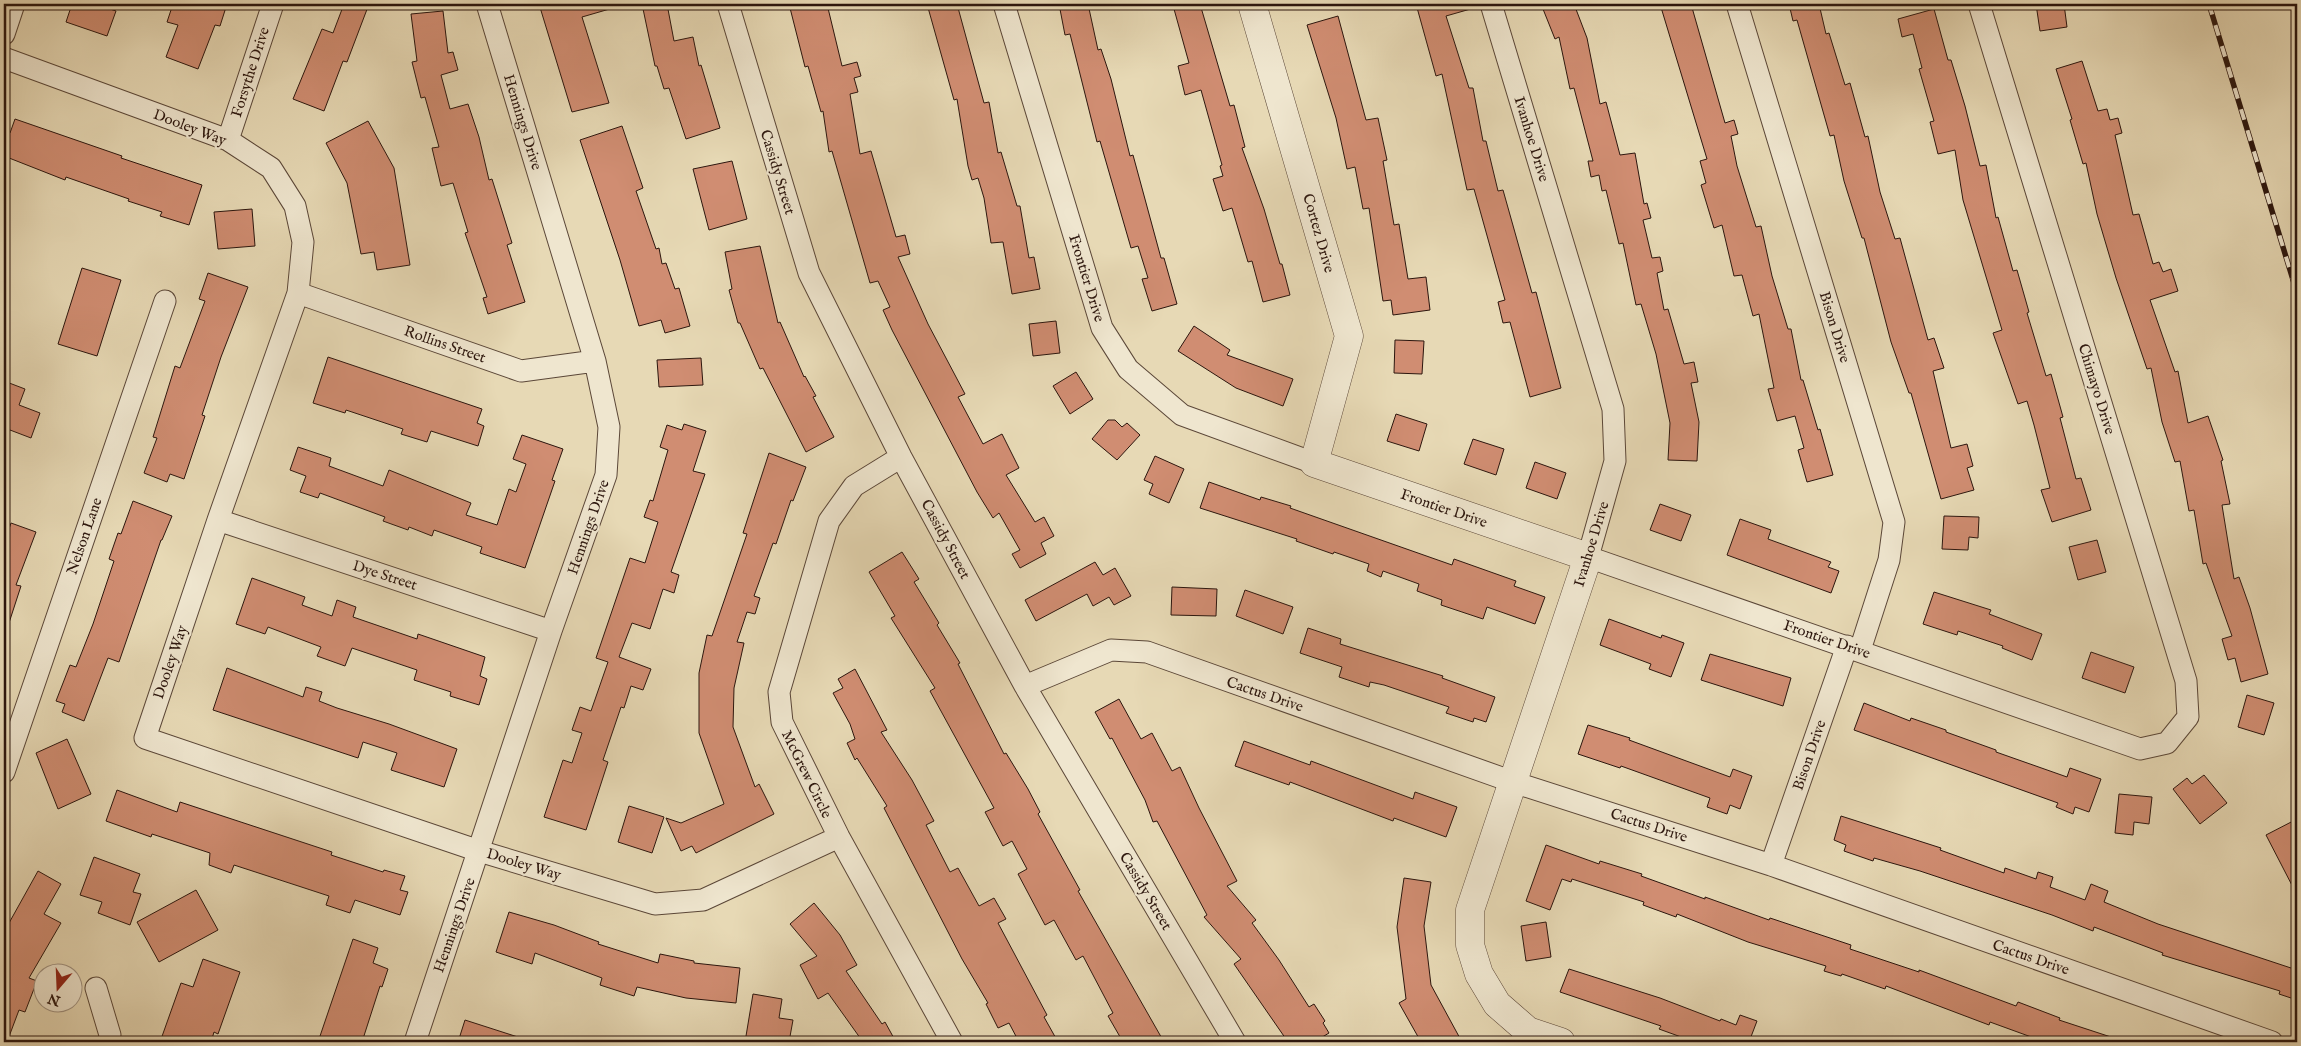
<svg xmlns="http://www.w3.org/2000/svg" width="2301" height="1046" viewBox="0 0 2301 1046" font-family="'IM FELL English',serif">
  <rect width="100%" height="100%" fill="#e7d9b5"/>
  <filter id="stains"><feTurbulence type="fractalNoise" baseFrequency=".004" numOctaves="4"/><feColorMatrix values="0 0 0 0 .2 0 0 0 0 .09 0 0 0 0 .02 0 0 0 .5 -.17"/></filter>
  <radialGradient id="worn" r=".72"><stop offset=".6" stop-color="#630" stop-opacity="0"/><stop offset="1" stop-color="#630" stop-opacity=".3"/></radialGradient>
  <path fill="#d08d72" stroke="#2c160e" d="M72 4H95L116 11 107 36 66 22Z
    M173 4H227L220 26 215 25 198 69 166 57 178 25 167 22Z
    M344 4H369L347 62 343 61 324 111 293 99 322 29 333 33Z
    M539 4H612L613 8 582 17 609 103 572 112Z
    M642 4H667L674 41 693 37 699 66 701 65 720 128 686 139 669 88 664 89 657 66H655Z
    M789 4H827L842 66 857 62 861 76 854 78 858 92 850 94 860 154 871 151 896 237 905 235 910 254 898 257 928 324 965 394 958 397 983 444 1002 434 1019 468 1006 475 1035 522 1044 517 1054 536 1041 543 1046 554 1020 568 1012 554 1020 550 999 513 993 518 977 492 892 330 883 310 890 307 878 281 870 283 832 151 829 152 823 111 821 112 808 66 805 67Z
    M927 4H957L984 103 989 102 998 153 1001 152 1017 206H1020L1029 258 1034 257 1040 289 1012 294 1003 242 991 243 984 198 978 178 972 180 968 166 957 99 954 100Z
    M1059 4H1088L1098 50 1101 49 1111 79 1130 156 1133 155 1161 258H1164L1177 304 1152 311 1142 279 1148 278 1138 246 1131 248 1100 141 1097 142 1070 34 1065 35Z
    M1193 4H1200L1230 106 1234 105 1245 147 1242 148 1264 209 1280 264H1282L1290 295 1263 302 1252 261 1248 262 1232 208 1223 211 1213 179 1223 176 1220 166 1222 165 1201 90 1185 95 1178 66 1189 63 1174 9Z
    M1416 4H1474V8L1446 16 1469 88H1473L1483 141H1486L1498 191 1503 190 1532 293 1536 292 1561 388 1530 397 1510 322 1503 323 1498 302 1505 300 1474 189 1467 190 1442 74 1436 76Z
    M1556 4H1574L1587 38 1600 104 1606 102 1620 155 1635 153 1644 204 1647 203 1651 218 1643 220 1652 258 1660 257 1663 271 1657 273 1664 310 1668 309 1684 364 1694 362 1698 382 1691 383 1699 422 1697 461 1668 460 1670 423 1656 354 1641 304 1636 305 1623 243 1619 244 1606 190 1602 191 1599 175 1591 177 1588 161H1593L1574 88 1570 89 1559 37 1555 39 1543 9Z
    M1660 4H1691L1725 123 1734 120 1738 134 1731 136 1737 166 1756 227 1761 226 1772 276 1788 329H1791L1801 380H1803L1818 430 1820 429 1833 475 1807 482 1798 450 1804 448 1795 416 1777 421 1768 389 1774 388 1759 314 1753 316 1742 275 1734 276 1722 225 1714 228 1701 185 1706 183 1700 161 1707 159Z
    M1789 4H1819L1826 34 1829 33 1845 85 1850 83 1865 137 1868 136 1880 192 1895 239 1900 238 1928 340 1934 338 1944 368 1933 371 1951 448 1967 444 1973 466 1967 468 1974 490 1941 499 1911 393H1909L1891 342 1864 238H1862L1844 181 1834 135 1830 136 1797 20 1793 21Z
    M2036 4H2064L2067 27 2040 31Z
    M1934 9 1948 60H1951L1965 106 1980 166 1986 165 1996 218 1998 217 2013 271 2017 270 2029 312 2027 313 2046 376 2051 374 2063 417 2060 418 2076 479 2081 478 2091 510 2052 522 2041 490 2050 488 2034 425 2027 401 2018 404 1993 333 2002 330 1963 200 1955 150 1938 154 1930 122 1934 121 1919 69 1922 68 1913 34 1902 37 1898 19Z
    M443 11 448 53 453 52 458 70 441 75 450 109 468 104 479 137 489 180 492 179 512 243 507 245 525 302 488 314 483 298 487 297 465 233 468 232 453 183 441 186 432 148 439 147 425 97 421 98 412 62 417 61 411 14Z
    M1338 16 1366 120 1378 118 1387 160 1383 161 1394 225 1399 224 1408 279 1426 277 1430 310 1393 315 1391 300 1383 301 1369 208 1363 209 1355 167 1347 169 1336 118 1307 25Z
    M2082 61 2098 111 2107 109 2110 120 2118 118 2122 133 2115 135 2133 215 2139 214 2153 264 2159 262 2163 272 2171 269 2178 291 2150 300 2175 372 2178 371 2188 423 2208 416 2223 460 2221 461 2230 504 2222 505 2234 579 2239 577 2250 608 2268 674 2241 682 2235 658 2228 660 2222 639 2232 636 2206 563 2203 564 2194 510 2189 511 2180 461 2175 462 2162 422 2151 368 2147 369 2116 278 2097 214 2086 163 2083 164 2070 120 2072 119 2056 69Z
    M15 119 122 156 121 158 202 185 189 225 160 216 162 212 128 201 129 199 66 177 65 180 4 156V131L10 133Z
    M368 121 394 168 410 265 377 270 374 252 361 254 347 183 326 143Z
    M622 126 643 188 636 191 656 249 659 248 662 264 666 263 675 289 679 288 690 326 665 333 661 320 639 326 620 260 580 140Z
    M732 161 747 219 709 230 693 169Z
    M252 209 255 246 218 249 214 212Z
    M760 246 778 323 780 322 804 377 805 376 816 396 813 397 834 437 806 452 763 368 760 369 740 323H738L729 290 732 289 725 252Z
    M82 268 121 280 97 356 58 344Z
    M208 273 248 287 221 357 202 415 205 416 184 479 170 474 167 482 144 473 157 438 153 437 175 366 180 368 205 301 199 299Z
    M1056 321 1060 353 1033 356 1029 324Z
    M1194 326 1230 350 1227 355 1293 379 1283 406 1236 388 1178 351Z
    M1395 340 1424 341 1422 374 1394 373Z
    M328 357 482 409 477 423 484 426 478 446 431 431 427 442 401 434 403 429 346 410 345 413 313 403Z
    M701 358 703 385 659 387 657 360Z
    M1076 372 1093 399 1070 414 1053 386Z
    M4 381 25 389 19 405 40 413 31 438 10 430 6 440H4Z
    M1396 414 1427 424 1419 451 1387 441Z
    M1108 420H1115L1122 427 1127 423 1140 435 1117 460 1092 439Z
    M684 424 706 431 693 471 705 474 671 572 679 575 674 593 663 589 650 629 632 623 619 657 651 669 643 690 631 686 624 708 621 707 603 760 608 762 586 830 544 817 563 760 572 763 582 733 572 730 580 707 591 711 608 662 596 658 630 558 645 563 658 522 644 517 650 500 653 501 668 450 660 447 667 425 682 430Z
    M522 435 563 449 552 480 555 481 525 568 480 553 482 547 434 530 432 536 409 527 408 530 383 521 385 517 320 493 318 498 300 492 306 476 290 470 298 447 331 458 329 466 383 486 389 470 471 503 466 515 497 525 509 489 516 492 526 464 513 459Z
    M1473 439 1504 449 1496 475 1464 464Z
    M769 453 806 467 793 501 791 500 776 544 773 543 754 596 760 598 755 614 747 612 737 642 744 643 734 688 733 727 755 787 759 784 774 814 696 853 692 846 681 851 666 818 681 823 724 804 699 733V673L707 635 712 636 747 534 743 533Z
    M1155 456 1184 469 1169 503 1149 494 1153 484 1144 480Z
    M1535 462 1566 473 1557 499 1526 488Z
    M1209 482 1260 500 1261 497 1291 506 1290 508 1452 565 1454 559 1516 581 1514 586 1545 597 1535 624 1487 607 1483 619 1441 605 1442 600 1417 591 1419 584 1383 571 1381 577 1367 571 1369 564 1334 552 1333 554 1296 541 1297 539 1200 508Z
    M133 501 172 516 162 540H161L119 662 108 658 84 721 62 712 65 704 56 701 70 665 76 667 93 624 114 561 109 559 118 533 121 534Z
    M1660 504 1691 515 1681 541 1650 530Z
    M1944 516 1979 517 1978 538 1969 537 1968 550 1942 549Z
    M1740 519 1771 530 1768 539 1831 562 1828 567 1839 571 1831 593 1727 555Z
    M11 523 36 532 16 585 21 586 7 629 4 628V527L9 529Z
    M2097 540 2106 572 2078 580 2069 547Z
    M902 552 919 579 914 582 939 623 937 625 960 663 958 664 1004 754 1006 753 1028 789 1040 812 1038 814 1080 890 1078 891 1164 1042H1123L1108 1016 1113 1013 1083 956 1076 960 1054 920 1045 925 1018 874 1027 869 1012 841 1003 846 985 812 994 808 930 691 935 688 891 618 895 616 869 572Z
    M1095 562 1103 575 1115 568 1131 596 1114 605 1109 597 1093 606 1087 594 1036 621 1025 600Z
    M252 578 305 597 302 605 332 616 337 600 356 607 353 617 417 639 418 634 485 657 480 676 487 679 479 705 450 696 451 692 414 680 417 670 352 648 345 666 317 656 321 647 268 627 265 634 236 624Z
    M1172 587 1217 589 1216 616 1171 615Z
    M1245 590 1293 607 1283 634 1236 616Z
    M1934 592 1991 610 1989 614 2042 634 2032 660 2002 648 2003 646 1958 631 1957 635 1923 624Z
    M1609 619 1661 638 1662 635 1684 643 1671 677 1649 669 1651 664 1600 645Z
    M1308 628 1341 639 1340 644 1443 676 1442 678 1495 697 1486 722 1474 718 1473 722 1446 713 1449 707 1384 685 1370 682 1369 687 1339 677 1342 667 1300 653Z
    M2091 652 2134 667 2125 693 2082 678Z
    M1710 654 1791 678 1783 706 1701 680Z
    M227 668 303 697 306 687 322 692 319 701 337 708 389 724 457 749 444 787 391 770 397 753 363 742 358 758 213 710Z
    M855 669 887 730 881 732 912 780 934 821 926 825 950 872 958 868 979 906 994 898 1006 919 998 923 1047 1015 1044 1017 1058 1042H1019L1009 1023 998 1028 986 1004 988 1003 962 959 884 808 887 806 857 758 855 760 847 743 855 739 850 724 833 693 843 688 838 679Z
    M2247 695 2274 703 2264 735 2238 727Z
    M1119 699 1141 739 1152 733 1172 771 1180 767 1199 808 1237 881 1227 886 1256 920 1252 923 1279 960 1309 1007 1314 1004 1325 1021 1323 1023 1329 1033 1314 1042H1288L1234 964 1241 959 1204 917 1207 915 1157 821 1153 822 1145 800 1112 738 1110 739 1095 712Z
    M1864 703 1910 721 1911 718 1946 730V732L1996 750V752L2067 777 2070 768 2101 779 2089 812 2075 807 2073 814 2056 807 2058 803 1854 730Z
    M1588 725 1630 738 1629 740 1730 777 1733 769 1752 776 1740 809 1730 805 1727 814 1707 807 1710 798 1621 766 1620 768 1578 754Z
    M67 739 91 794 58 809 36 753Z
    M1244 741 1310 765 1311 761 1413 799 1415 792 1457 807 1446 837 1394 818 1393 821 1290 782 1289 785 1235 766Z
    M2204 775 2227 803 2200 824 2173 789 2187 778 2192 784Z
    M117 790 177 812 180 802 332 852 331 855 383 872 384 870 405 876 400 890 408 892 400 915 355 900 350 913 326 905 329 896 234 865 231 873 209 865 210 853 152 834 151 837 106 821Z
    M2119 794 2152 797 2149 824 2134 822 2133 835 2115 833Z
    M629 806 664 817 652 853 618 842Z
    M1841 816 1941 848 1940 850 2004 873 2005 868 2036 879 2038 872 2053 877 2050 887 2085 900 2091 884 2108 891 2104 902 2158 924 2297 970V1000L2279 994 2280 991 2162 955 2163 953 2094 927 2093 931 2052 915 1920 871 1874 858 1873 861 1844 851 1846 845 1834 840Z
    M2297 819V895L2266 835Z
    M1546 845 1599 864 1600 861 1642 874 1641 876 1705 899V897L1769 920 1770 918 1851 945 1850 949 1919 972V970L2016 1006 2018 1002 2060 1018 2059 1020 2117 1039V1042H2045L1990 1022 1989 1025 1886 986 1885 989 1842 974 1841 976 1824 971 1826 966 1748 942 1677 914 1676 917 1643 905 1644 902 1572 879 1571 882 1562 879 1550 910 1526 901Z
    M94 857 140 874 133 892 141 894 130 925 98 913 102 902 80 895Z
    M38 871 61 884 44 914 61 923 29 978 37 981 25 1012 19 1010 7 1042H4V932Z
    M1404 878 1431 882 1424 926 1431 985 1462 1042H1421L1399 1003 1406 999 1397 927Z
    M196 890 218 930 159 962 137 922Z
    M814 903 840 935 857 965 846 971 882 1024 885 1022 896 1042H863L828 993 818 999 800 965 817 956 790 924Z
    M509 912 554 925 599 942 598 944 658 963 660 954 694 961V963L740 968 736 1003 686 998 637 987 634 996 600 985 602 978 535 953 532 964 496 952Z
    M1546 922 1551 957 1526 961 1521 926Z
    M353 939 378 948 373 963 388 969 382 987 380 986 362 1042H318Z
    M203 959 240 972 218 1034 214 1032 211 1042H160L181 983 193 987Z
    M1569 969 1660 998 1720 1021 1721 1019 1736 1025 1740 1015 1757 1021 1749 1042H1695L1659 1029 1661 1026 1560 992Z
    M753 994 782 999 779 1018 793 1020 789 1042H745Z
    M465 1020 524 1039 523 1042H458Z"/>
  <g fill="none" stroke-linecap="round" stroke-linejoin="round">
    <defs>
      <path id="minor" d="M728 4 809 273 901 457 1025 686 1235 1042
        M1004 4 1102 328 1128 369 1182 415 1314 463
        M1491 4 1613 409 1615 461 1588 557 2140 749 2167 743 2188 717 2186 681 1979 4
        M1737 4 1894 522 1889 560 1860 650
        M4 34 14 4
        M4 58 228 140 271 168 295 206 303 242 298 293 218 520 145 738 479 851 655 904 703 900 839 837
        M228 140 273 4
        M298 293 521 371 595 361
        M901 457 854 486 829 521 779 692 782 722 839 837 952 1042
        M218 520 551 631
        M1025 686 1111 650 1147 652 1513 782 1771 865 2272 1042
        M4 772 165 301
        M1771 865 1847 646
        M96 988 110 1035 108 1042
        M415 1042 551 631 606 475 609 427 595 361 487 4"/>
      <path id="tertiary" d="M1252 4 1349 336 1314 463 1588 557 1470 910V945L1479 974 1497 1004 1528 1031 1561 1042"/>
    </defs>
    <use href="#minor" stroke="#5b4738" stroke-width="23"/>
    <use href="#tertiary" stroke="#5b4738" stroke-width="29"/>
    <use href="#minor" stroke="#efe6cf" stroke-width="21"/>
    <use href="#tertiary" stroke="#efe6cf" stroke-width="28"/>
    <defs>
      <path id="rail" d="M2209 4 2297 293"/>
    </defs>
    <use href="#rail" stroke="#2c160e" stroke-width="5.5"/>
    <use href="#rail" stroke="#efe6cf" stroke-width="4" stroke-dasharray="11" stroke-linecap="butt"/>
  </g>
  <g text-anchor="middle" stroke-width="4.5" stroke-linejoin="round" paint-order="stroke">
    <g font-size="15" fill="#2c160e" stroke="#efe6cf">
      <text transform="translate(250 72) rotate(-72)" y="5">Forsythe Drive</text>
      <text transform="translate(523 122) rotate(73)" y="5">Hennings Drive</text>
      <text transform="translate(190 127) rotate(21)" y="5">Dooley Way</text>
      <text transform="translate(1532 139) rotate(73)" y="5">Ivanhoe Drive</text>
      <text transform="translate(778 172) rotate(73)" y="5">Cassidy Street</text>
      <text transform="translate(1319 233) rotate(74)" y="5">Cortez Drive</text>
      <text transform="translate(1087 278) rotate(73)" y="5">Frontier Drive</text>
      <text transform="translate(1835 327) rotate(73)" y="5">Bison Drive</text>
      <text transform="translate(445 344) rotate(19)" y="5">Rollins Street</text>
      <text transform="translate(2097 389) rotate(73)" y="5">Chimayo Drive</text>
      <text transform="translate(1444 508) rotate(19)" y="5">Frontier Drive</text>
      <text transform="translate(588 527) rotate(-71)" y="5">Hennings Drive</text>
      <text transform="translate(84 536) rotate(-71)" y="5">Nelson Lane</text>
      <text transform="translate(946 539) rotate(62)" y="5">Cassidy Street</text>
      <text transform="translate(1591 544) rotate(-73)" y="5">Ivanhoe Drive</text>
      <text transform="translate(385 575) rotate(18)" y="5">Dye Street</text>
      <text transform="translate(1827 639) rotate(19)" y="5">Frontier Drive</text>
      <text transform="translate(170 662) rotate(-71)" y="5">Dooley Way</text>
      <text transform="translate(1265 694) rotate(19)" y="5">Cactus Drive</text>
      <text transform="translate(1809 755) rotate(-71)" y="5">Bison Drive</text>
      <text transform="translate(807 774) rotate(64)" y="5">McGrew Circle</text>
      <text transform="translate(1649 825) rotate(18)" y="5">Cactus Drive</text>
      <text transform="translate(524 864) rotate(17)" y="5">Dooley Way</text>
      <text transform="translate(1146 891) rotate(59)" y="5">Cassidy Street</text>
      <text transform="translate(454 925) rotate(-71)" y="5">Hennings Drive</text>
      <text transform="translate(2031 957) rotate(19)" y="5">Cactus Drive</text>
    </g>
  </g>
  <rect width="2301" height="1046" fill="none" stroke="#e7d9b5" stroke-width="20"/>
  <rect x="5" y="5" width="2291" height="1036" fill="none" stroke="#2c160e" stroke-width="2.5"/>
  <rect x="10" y="10" width="2281" height="1026" fill="none" stroke="#2c160e"/>
  <g transform="translate(58 988) rotate(199)"><circle r="24" fill="#efe6cf" stroke="#a19382"/>
  <path d="M0-4L9 19L0 12L-9 19Z" fill="#8f2418"/>
  <text y="-8" font-size="14" font-weight="bold" text-anchor="middle" fill="#2c160e">N</text>
  </g>
  <rect width="100%" height="100%" filter="url(#stains)"/>
  <rect width="100%" height="100%" fill="url(#worn)"/>
</svg>
